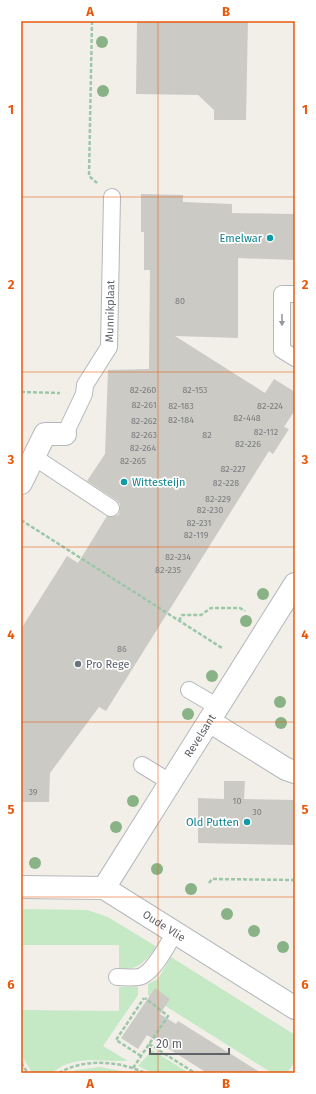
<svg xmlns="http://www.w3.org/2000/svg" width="316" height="1094" viewBox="0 0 316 1094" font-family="'Fira Sans',sans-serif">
  <rect width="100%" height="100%" fill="#f1efe8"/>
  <path fill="#c5e8c5" d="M21 909 87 910 108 917 157 947C145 961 138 971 119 969V945H21Z
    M171 957 295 1035V1061L287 1073H272L148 995V984L158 979Z
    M119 987H138V995L103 1046 128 1061C101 1062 74 1054 52 1073H32L21 1054V1010L119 1011Z
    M152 1050 189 1073H153L138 1066Z
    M100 1067 131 1073H70L76 1070Z"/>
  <path fill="#cccac5" d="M137 21H248L246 120H214V110L198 95 136 94Z
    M141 194 183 195V202L232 204V213L295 214V260L238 258V338L175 336 265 393 274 379 295 392V410L284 427 289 429 273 454 269 451 106 711 99 707 50 773 49 802H21V629L67 556 78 563 107 516 111 517 116 516 119 514 120 509V504L116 500 87 481 105 454 108 370 149 369 150 270H144V232H141Z
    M224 781H245L244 799 295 800V845L198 843V798L224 799Z
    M155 988 170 999 160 1014 176 1024 178 1021 261 1073H207L147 1035 138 1049 121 1038Z"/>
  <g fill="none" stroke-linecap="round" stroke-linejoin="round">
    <defs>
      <g id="lane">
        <path d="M295 294H282V350L295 358"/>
        <path id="s1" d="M65 434 84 394 85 385 109 347 112 197"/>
        <path d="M34 457 111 508"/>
        <path d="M189 690 218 707"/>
        <path d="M142 765 170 782"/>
        <path d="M117 977C125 977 135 979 142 976 155 970 168 944 175 932"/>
      </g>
      <g id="street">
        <path d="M21 483 45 434H65"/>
        <path d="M209 721 286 769 295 772"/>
        <path id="s2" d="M21 887 104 888 295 1008"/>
        <path id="s3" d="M104 888 295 584"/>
      </g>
    </defs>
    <use href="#lane" stroke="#b5b8bc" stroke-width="18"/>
    <use href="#street" stroke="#b5b8bc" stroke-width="24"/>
    <path stroke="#9cc7a9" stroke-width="2.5" stroke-dasharray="4 2" stroke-linecap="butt" d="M92 21 89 176 97 183
      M21 392 60 393
      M21 520 222 648
      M179 621 182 615H201L211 608H240L245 611
      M209 883 212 879 295 880
      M149 1044 195 1073
      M141 1056 116 1040 144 998
      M21 1063 28 1073
      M133 1068 168 1016 145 998
      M59 1073C84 1058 120 1061 145 1073"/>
    <use href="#lane" stroke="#fff" stroke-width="16"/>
    <use href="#street" stroke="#fff" stroke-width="22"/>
  </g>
  <g fill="#89b387">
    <circle cx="102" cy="42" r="6"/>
    <circle cx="103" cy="91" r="6"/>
    <circle cx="263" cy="594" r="6"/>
    <circle cx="246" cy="621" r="6"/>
    <circle cx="212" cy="676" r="6"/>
    <circle cx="280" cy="702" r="6"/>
    <circle cx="188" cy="714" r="6"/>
    <circle cx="281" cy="723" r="6"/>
    <circle cx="133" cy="801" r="6"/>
    <circle cx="116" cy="827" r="6"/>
    <circle cx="35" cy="863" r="6"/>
    <circle cx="157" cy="869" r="6"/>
    <circle cx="191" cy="889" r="6"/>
    <circle cx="227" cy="914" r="6"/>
    <circle cx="254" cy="931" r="6"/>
    <circle cx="283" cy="947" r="6"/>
  </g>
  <defs><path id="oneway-solid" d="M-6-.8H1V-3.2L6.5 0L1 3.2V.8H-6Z"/></defs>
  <use fill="#979a9d" href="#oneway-solid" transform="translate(282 320) rotate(90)"/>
  <path fill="none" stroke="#e8590c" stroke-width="1" stroke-opacity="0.55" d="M158 21V1073M21 197H295M21 372H295M21 547H295M21 722H295M21 897H295"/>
  <g fill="#0f9aa8" stroke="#fff" stroke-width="1.5">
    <circle cx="270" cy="238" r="4"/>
    <circle cx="124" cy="482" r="4"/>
    <circle cx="247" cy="822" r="4"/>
  </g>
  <circle fill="#6b7280" stroke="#fff" stroke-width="1.5" cx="78" cy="664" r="4"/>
  <g text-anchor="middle" stroke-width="3.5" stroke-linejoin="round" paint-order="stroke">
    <g font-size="9" fill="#7a7d7f">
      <text x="180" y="304">80</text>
      <text x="143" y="393">82-260</text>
      <text x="195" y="393">82-153</text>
      <text x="144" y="408">82-261</text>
      <text x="181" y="409">82-183</text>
      <text x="270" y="409">82-224</text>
      <text x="247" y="421">82-448</text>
      <text x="181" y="423">82-184</text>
      <text x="144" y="424">82-262</text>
      <text x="266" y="435">82-112</text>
      <text x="144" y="438">82-263</text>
      <text x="207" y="438">82</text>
      <text x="248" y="447">82-226</text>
      <text x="143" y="451">82-264</text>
      <text x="133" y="464">82-265</text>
      <text x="233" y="472">82-227</text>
      <text x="226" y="486">82-228</text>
      <text x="218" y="502">82-229</text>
      <text x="210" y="513">82-230</text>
      <text x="199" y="526">82-231</text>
      <text x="196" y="538">82-119</text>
      <text x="178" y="560">82-234</text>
      <text x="168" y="573">82-235</text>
      <text x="122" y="652">86</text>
      <text x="33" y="795">39</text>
      <text x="237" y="804">10</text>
      <text x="257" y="815">30</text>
    </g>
    <g font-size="11" fill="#0d838f" stroke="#fff" text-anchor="end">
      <text x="262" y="242">Emelwar</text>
      <text x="132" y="486" text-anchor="start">Wittesteijn</text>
      <text x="239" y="826">Old Putten</text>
    </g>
    <g font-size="11" fill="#5f6368" stroke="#fff">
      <text dy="4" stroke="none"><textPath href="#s1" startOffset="134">Munnikplaat</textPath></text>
      <text dy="4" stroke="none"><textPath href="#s3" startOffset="180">Revelsant</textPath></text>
      <text dy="4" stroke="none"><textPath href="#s2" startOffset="154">Oude Vlie</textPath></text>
    </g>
    <g font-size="11" fill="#5b616d" stroke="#fff" text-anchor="start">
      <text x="86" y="668">Pro Rege</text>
    </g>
  </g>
  <rect width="316" height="1094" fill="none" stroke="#ffffff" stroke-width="44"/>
  <path d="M150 1048v6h79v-6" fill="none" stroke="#5f6368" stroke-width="2"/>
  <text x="156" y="1048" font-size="12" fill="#5f6368" stroke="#ffffff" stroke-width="3" paint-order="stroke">20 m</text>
  <rect x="22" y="22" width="272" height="1050" fill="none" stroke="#e8590c" stroke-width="1.5"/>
  <g font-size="13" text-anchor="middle" font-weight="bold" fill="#e8590c">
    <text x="90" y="16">A</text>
    <text x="226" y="16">B</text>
    <text x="11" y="114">1</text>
    <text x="305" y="114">1</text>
    <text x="11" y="289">2</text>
    <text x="305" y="289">2</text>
    <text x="11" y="464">3</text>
    <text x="305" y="464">3</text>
    <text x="11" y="639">4</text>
    <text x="305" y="639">4</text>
    <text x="11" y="814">5</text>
    <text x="305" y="814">5</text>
    <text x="11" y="989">6</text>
    <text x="305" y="989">6</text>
    <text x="90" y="1088">A</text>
    <text x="226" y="1088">B</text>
  </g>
</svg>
